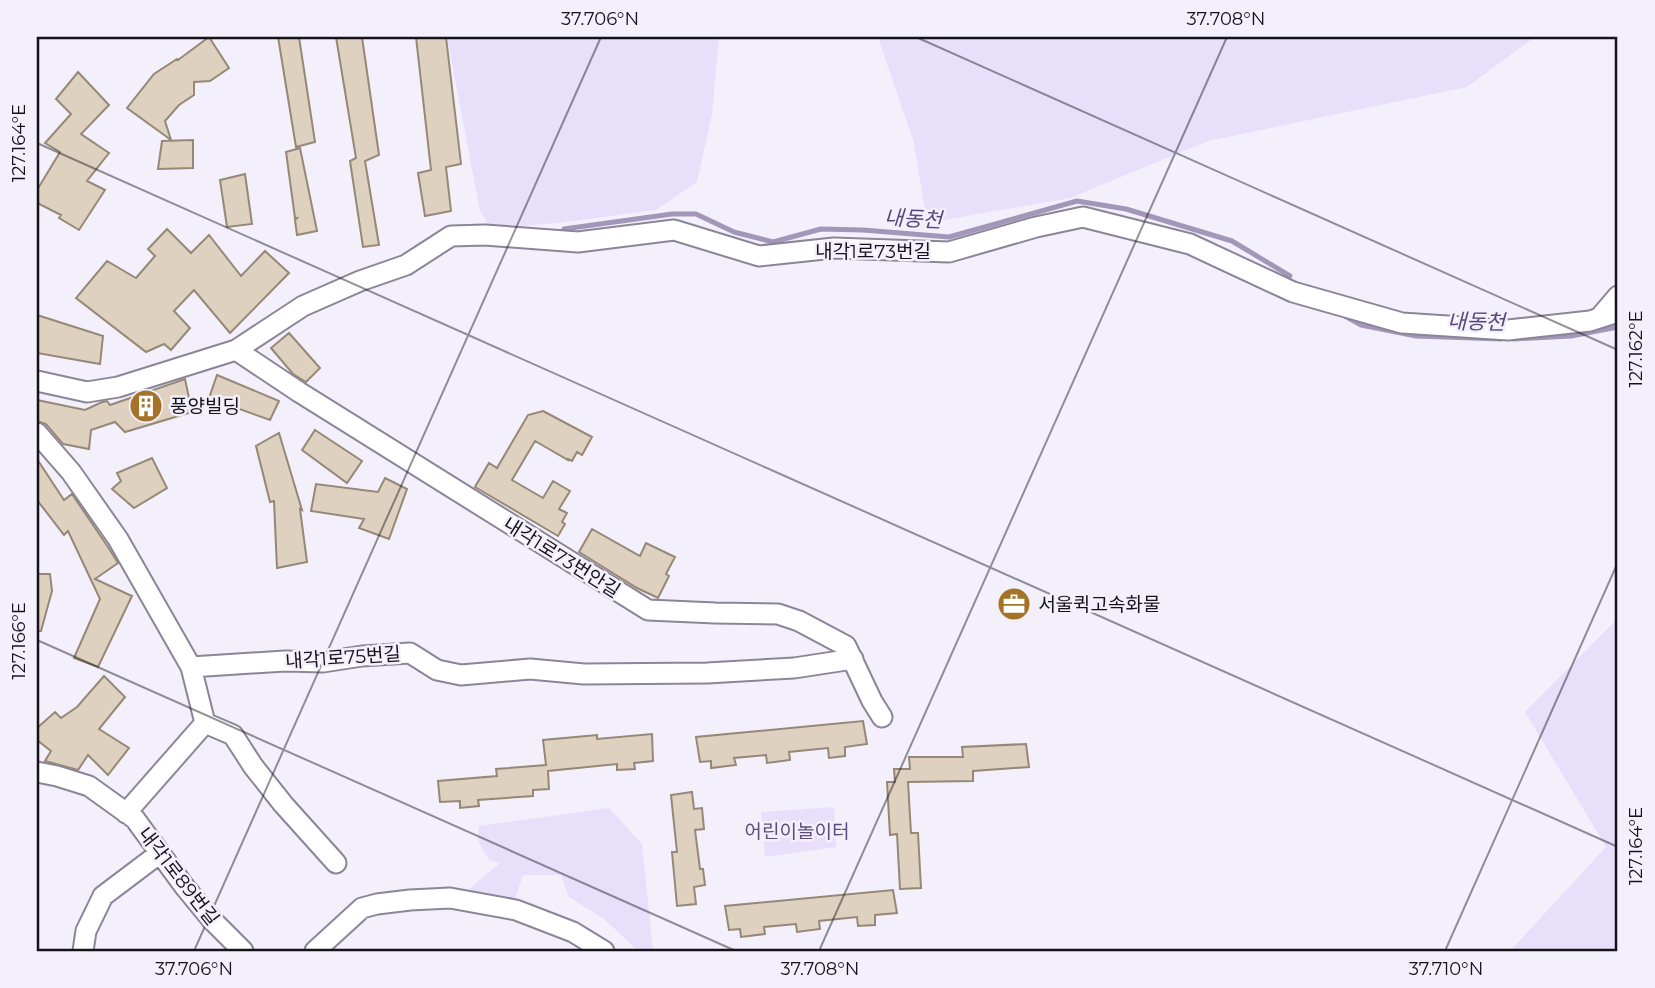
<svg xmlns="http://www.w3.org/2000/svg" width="1655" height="988" viewBox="0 0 1655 988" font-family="Montserrat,'Noto Sans KR',sans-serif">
  <rect width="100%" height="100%" fill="#f3f0fc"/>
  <path fill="#e8dffb" d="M447 37H719L712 114 697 182 656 210 565 222 491 229 480 211Z
    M878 37H1535L1467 87 1208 141 1070 198 927 223 914 143Z
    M1618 618V951H1510L1606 847 1525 712Z
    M834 807 836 847 765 857 761 812Z
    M609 808 642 844 653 950 635 948 604 919 569 897 561 875H523L513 905 463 894 500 863 489 860 478 841 479 826Z"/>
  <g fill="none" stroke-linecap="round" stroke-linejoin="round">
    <path stroke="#a297b9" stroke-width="5" d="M564 229 672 214H696L734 232 773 242 821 229 863 230 949 237 1077 201 1126 209 1232 241 1290 276
      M1343 315 1361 325 1416 336 1501 339
      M1514 339 1571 336 1618 327"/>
  </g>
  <path fill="#dfd1bf" stroke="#958877" stroke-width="2" d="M209 37 229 68 210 81 194 82V95L179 105 165 121 171 140 127 108 154 74 177 59 178 60Z
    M278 37H299L315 142 296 147Z
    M336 37H362L379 155 365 161 379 245 363 247 350 161 356 158Z
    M416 37H446L461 164 446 167 451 211 425 216 418 173 431 170Z
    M78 72 109 105 81 134 109 153 87 181 105 190 79 230 59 218 61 215 37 203V190L60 152 45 143 71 114 56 99Z
    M193 140V168L158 169 162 141Z
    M300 148 317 231 297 235 295 220 297 218H295L286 152Z
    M245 174 252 224 227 227 220 180Z
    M167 229 191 253 209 235 241 276 265 251 289 273 230 333 194 290 174 311 190 328 171 350 164 344 146 352 76 298 107 261 136 278 155 256 148 249Z
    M37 315 103 336 100 364 37 353Z
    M289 333 320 368 306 382 293 374 271 348Z
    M217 375 279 401 270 420 209 398Z
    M185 379 192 412 125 432 115 422 91 430 89 449 63 444 46 424 37 421V400L85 410 102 402 107 401 110 405Z
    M543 411 592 437 582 455 577 452 572 461 568 459V460L535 441 512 480 543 498 553 481 570 491 559 509 567 513 562 522 565 524 558 536 475 487 489 463 497 468 528 415Z
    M315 430 362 461 347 483 302 450Z
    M279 433 302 510 300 509 307 562 277 568 274 501 270 502 256 446Z
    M152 458 167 488 134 508 112 489 121 481 117 473Z
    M37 459 64 500 72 494 108 547 118 563 95 579 132 596 98 667 74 658 100 599 68 531 64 535 37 500Z
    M385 478 407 489 389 539 359 528 364 519 311 511 316 484 378 492Z
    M592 529 640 556 646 543 675 557 666 574 669 576 658 598 637 588 579 552Z
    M37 574H50L52 591 41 631H37Z
    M104 676 125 697 99 729 129 748 108 775 88 755 78 770 45 761 51 751 37 740V728L55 712 61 718 77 707Z
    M863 721 867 744 845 747V756L829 758 828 748 789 752 790 760 767 763 766 755 734 758 736 765 711 768V761L700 762 696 737Z
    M652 734 653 761 634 763 635 769 617 770V764L548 771 549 789 533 790V796L478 800 479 806 460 808V801L440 802 438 781 497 776 496 769 546 765 543 740 597 735V739Z
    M1026 744 1029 767 973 771V781L908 782 911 833H918L921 888 900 889 897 834 890 835 887 782H895L894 769H910L909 757H963L962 747Z
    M692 792 694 809 702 808 704 829 695 830 700 869H703L705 885 694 887 696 904 677 906 672 852H677L671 795Z
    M893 890 897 913 875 915V925L858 926 857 917 819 921 820 929 797 932 796 924 764 927 765 934 741 937 740 929 729 930 725 906Z"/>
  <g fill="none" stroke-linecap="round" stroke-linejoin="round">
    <defs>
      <path id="minor" d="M1600 317 1618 296
        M236 350 299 392 648 610 715 613 778 614 799 621 846 646 872 701 882 717
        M37 381 87 392 118 387 236 350 303 306 360 281 406 265 451 236 485 235 578 242 674 230 759 256 834 248 949 252 1036 227 1083 217 1190 244 1293 292 1402 323 1508 330 1590 321 1618 312
        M37 433 71 472 118 539 191 667 285 661 323 662 362 656 410 653 437 670 461 675 530 669 584 674 707 673 794 668 853 659
        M205 723 233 735 253 766 283 804 336 863
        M37 772 57 776 89 786 135 819 184 886 212 920 243 951
        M126 813 205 723 191 667
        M83 951 86 931 103 896 160 853
        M315 951 362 908 377 904 410 900 450 898 516 910 573 932 604 951"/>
    </defs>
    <use href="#minor" stroke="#8b8598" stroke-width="23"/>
    <use href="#minor" stroke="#fff" stroke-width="19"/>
  </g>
  <path fill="none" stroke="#15131a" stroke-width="2" stroke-opacity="0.45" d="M916 37 1618 350M37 143 1618 847M37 640 736 951M194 951 601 37M819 951 1227 37M1445 951 1618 562"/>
  <defs>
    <symbol id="building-disc" viewBox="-11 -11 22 22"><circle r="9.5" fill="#a47328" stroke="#f3f0fc"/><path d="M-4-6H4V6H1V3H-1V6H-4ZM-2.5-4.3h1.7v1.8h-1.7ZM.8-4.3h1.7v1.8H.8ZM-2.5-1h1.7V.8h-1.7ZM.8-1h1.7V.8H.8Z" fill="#fff"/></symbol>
    <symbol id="office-disc" viewBox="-11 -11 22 22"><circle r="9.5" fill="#a47328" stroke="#f3f0fc"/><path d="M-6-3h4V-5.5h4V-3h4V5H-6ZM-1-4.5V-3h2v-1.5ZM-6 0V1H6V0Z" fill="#fff"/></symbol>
  </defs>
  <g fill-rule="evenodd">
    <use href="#building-disc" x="127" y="387" width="38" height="38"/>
    <use href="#office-disc" x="995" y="585" width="38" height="38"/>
  </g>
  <g text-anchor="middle" stroke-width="5" stroke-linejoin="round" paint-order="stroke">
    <g font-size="19" fill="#15131a" stroke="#f3f0fc">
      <text x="873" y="258">내각1로73번길</text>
      <text transform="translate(562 557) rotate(32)" y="7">내각1로73번안길</text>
      <text transform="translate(343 657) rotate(-4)" y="7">내각1로75번길</text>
      <text transform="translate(179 876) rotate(52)" y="7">내각1로89번길</text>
    </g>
    <g font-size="19" fill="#15131a" stroke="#f3f0fc" text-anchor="start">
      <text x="170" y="413">풍양빌딩</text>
      <text x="1038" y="611">서울퀵고속화물</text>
    </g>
    <g font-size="19" fill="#5e4c7e" stroke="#f3f0fc">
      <text x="797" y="838">어린이놀이터</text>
    </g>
    <g font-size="21" font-style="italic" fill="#584778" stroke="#f3f0fc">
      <text transform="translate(913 219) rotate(3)" y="7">내동천</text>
      <text transform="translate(1476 322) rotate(1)" y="7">내동천</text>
    </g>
  </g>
  <rect width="1655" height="988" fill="none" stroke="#f3f0fc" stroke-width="77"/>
  <rect x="38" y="38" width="1578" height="912" fill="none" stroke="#15131a" stroke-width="2.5"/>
  <g font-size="18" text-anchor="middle" fill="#15131a">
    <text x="600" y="25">37.706°N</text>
    <text x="1226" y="25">37.708°N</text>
    <text transform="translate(19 143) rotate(-90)" y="6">127.164°E</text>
    <text transform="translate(1636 349) rotate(-90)" y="6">127.162°E</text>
    <text transform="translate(19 641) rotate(-90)" y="6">127.166°E</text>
    <text transform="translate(1636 846) rotate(-90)" y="6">127.164°E</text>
    <text x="194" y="975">37.706°N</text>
    <text x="820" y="975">37.708°N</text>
    <text x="1446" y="975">37.710°N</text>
  </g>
</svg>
